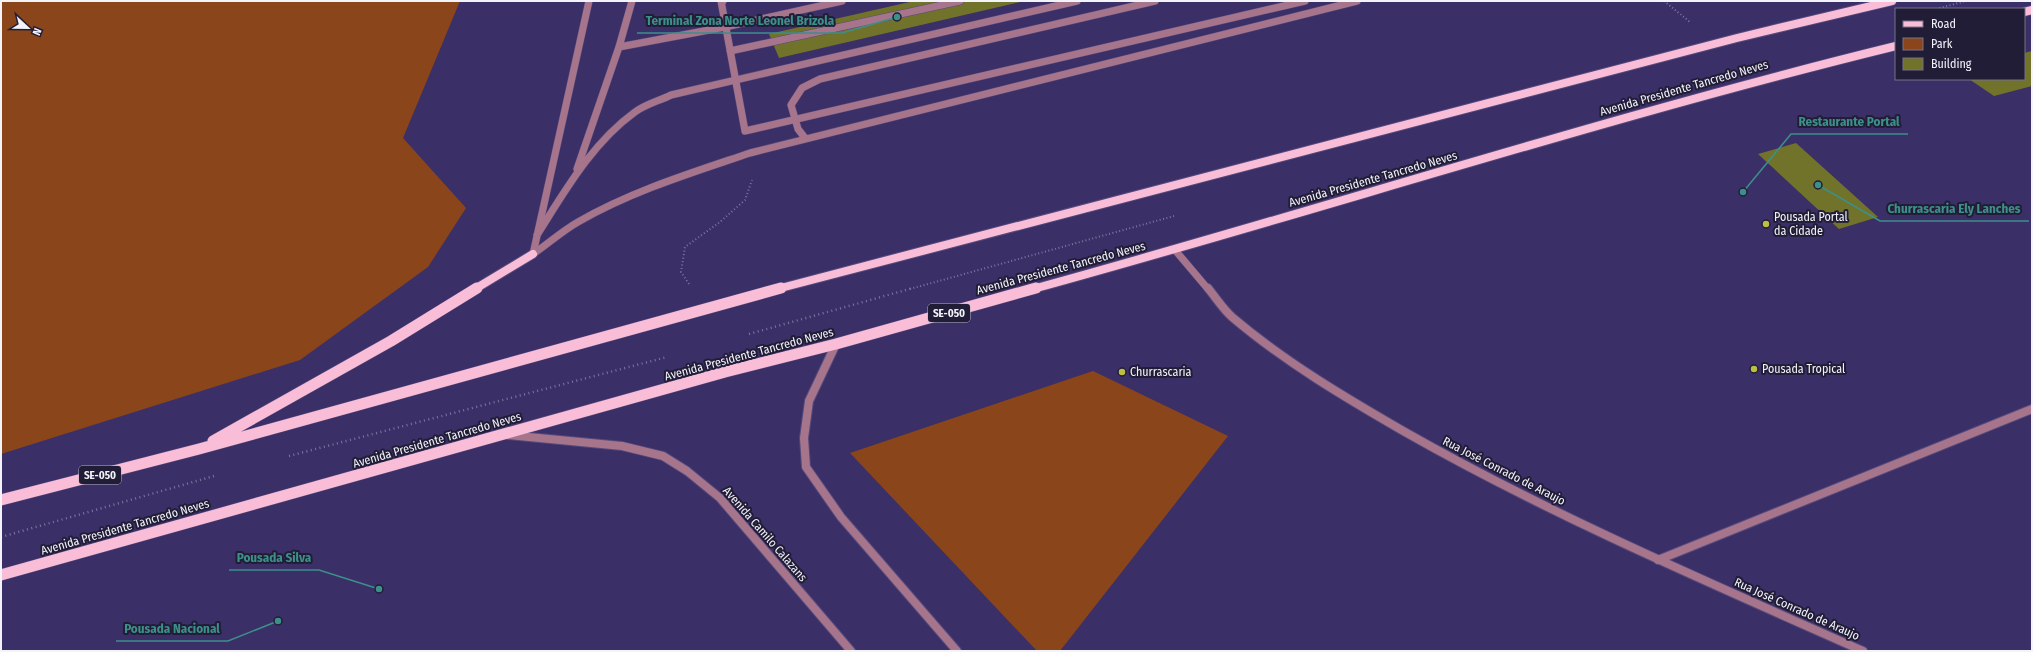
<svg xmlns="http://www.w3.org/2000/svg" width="2033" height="652" viewBox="0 0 2033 652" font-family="'Fira Sans Condensed',sans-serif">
  <rect width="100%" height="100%" fill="#3b2f68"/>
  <path fill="#8a461a" d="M1 1H460L403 138 466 208 428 267 300 360 1 454Z
    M1093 371 1228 436 1060 651H1037L850 453Z"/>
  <path fill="#72732b" d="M914 1 1020 2 779 58 769 34Z
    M2032 51V86L1994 96 1969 79H2024V53Z
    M1796 143 1878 217 1839 229 1758 154Z"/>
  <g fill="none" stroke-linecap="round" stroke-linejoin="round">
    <defs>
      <path id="service-far1" d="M619 47 725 27 842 1
        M805 138 798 129 791 105 802 88 820 79 1155 1
        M577 169 619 47 632 1
        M537 235C565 191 592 143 635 112 646 104 659 101 671 95L1077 1
        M533 254 589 1"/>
      <path id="service" d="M1658 560 2032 409"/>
      <path id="pedestrian" d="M723 1H721L745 131 1305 1
        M730 51 960 1"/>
      <path id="minor-far1" d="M1175 250 1208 289
        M533 254C548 244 562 231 578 222 632 191 691 173 750 153L1357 1"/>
      <path id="minor" d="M1208 288C1216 298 1223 309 1232 317 1285 362 1346 398 1405 432 1553 516 1708 582 1863 651"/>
      <path id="tertiary" d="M836 344 809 401 804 438 806 467 841 517 957 651
        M507 435 622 446 663 456 687 471 720 498 851 651"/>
      <path id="primary-far1" d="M2024 12 2032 10
        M475 289 533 254
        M777 289 1737 38 1892 1
        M1033 289C1321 210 1606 117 1896 46"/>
      <path id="primary" d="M213 441 391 341 477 288
        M1 500 199 449 781 288
        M1 575 725 372 836 344 1036 288"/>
    </defs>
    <use href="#service-far1" stroke="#554a7c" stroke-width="8"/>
    <use href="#service" stroke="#554a7c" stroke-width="10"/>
    <use href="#pedestrian" stroke="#554a7c" stroke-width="8"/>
    <use href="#minor-far1" stroke="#554a7c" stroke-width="8"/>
    <use href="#minor" stroke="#554a7c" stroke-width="10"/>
    <use href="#tertiary" stroke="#554a7c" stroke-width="10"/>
    <use href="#primary-far1" stroke="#554a7c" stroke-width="10"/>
    <use href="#primary" stroke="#554a7c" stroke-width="12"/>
    <path stroke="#7d769d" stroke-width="2" stroke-dasharray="1 2.5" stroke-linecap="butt" d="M1664 1 1690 22
      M1936 9 1966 1
      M689 284 681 272 685 247 720 222 745 200 752 180
      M910 289 1174 216"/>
    <path stroke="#7d769d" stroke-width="2.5" stroke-dasharray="1 3.5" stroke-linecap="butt" d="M749 334 913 288
      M289 456 667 357
      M1 537 214 476"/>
    <use href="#service-far1" stroke="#a6758c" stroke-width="7"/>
    <use href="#service" stroke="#a6758c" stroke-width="8"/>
    <use href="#pedestrian" stroke="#a6758c" stroke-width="7"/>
    <use href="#minor-far1" stroke="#a6758c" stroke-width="7"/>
    <use href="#minor" stroke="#a6758c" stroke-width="8"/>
    <use href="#tertiary" stroke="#a6758c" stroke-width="8"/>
    <use href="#primary-far1" stroke="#f9bdd8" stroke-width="8"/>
    <use href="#primary" stroke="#f9bdd8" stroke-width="11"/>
  </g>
  <g fill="#bdbf43" stroke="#211d37" stroke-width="1.5">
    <circle cx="1766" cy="224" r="4"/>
    <circle cx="1754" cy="369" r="4"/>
    <circle cx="1122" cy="372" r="4"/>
  </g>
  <g text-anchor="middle" stroke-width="4" stroke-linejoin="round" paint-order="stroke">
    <g fill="#211d37" stroke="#b4b3c0" stroke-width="1">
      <rect x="928" y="304" width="42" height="18" rx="3"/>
      <rect x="79" y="466" width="42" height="18" rx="3"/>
    </g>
    <g font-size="11" font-weight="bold" fill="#f3f3fa">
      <text x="949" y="317">SE-050</text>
      <text x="100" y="479">SE-050</text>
    </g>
    <g font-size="12" fill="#f3f3fa" stroke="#211d37">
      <text transform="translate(1684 88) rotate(-16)" y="4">Avenida Presidente Tancredo Neves</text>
      <text transform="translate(1373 179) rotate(-16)" y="4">Avenida Presidente Tancredo Neves</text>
      <text transform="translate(1061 268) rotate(-15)" y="4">Avenida Presidente Tancredo Neves</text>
      <text transform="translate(749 354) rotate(-15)" y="4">Avenida Presidente Tancredo Neves</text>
      <text transform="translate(437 440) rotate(-16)" y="4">Avenida Presidente Tancredo Neves</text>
      <text transform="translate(1504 471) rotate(27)" y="4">Rua José Conrado de Araujo</text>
      <text transform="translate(125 527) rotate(-16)" y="4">Avenida Presidente Tancredo Neves</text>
      <text transform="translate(765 534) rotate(49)" y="4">Avenida Camilo Calazans</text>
      <text transform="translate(1797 609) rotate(24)" y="4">Rua José Conrado de Araujo</text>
    </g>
    <g font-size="12" fill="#f3f3fa" stroke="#211d37" text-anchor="start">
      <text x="1774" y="221">Pousada Portal<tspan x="1774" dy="14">da Cidade</tspan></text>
      <text x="1762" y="373">Pousada Tropical</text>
      <text x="1130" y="376">Churrascaria</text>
    </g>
  </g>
  <path fill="none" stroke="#3d8f8a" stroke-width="1.5" d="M897 17L842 33H637M1743 192L1791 134H1908M1818 185L1880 221H2029M379 589L319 570H229M278 621L228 641H116"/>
  <g fill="#3d8f8a" stroke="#211d37" stroke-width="1.5">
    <circle cx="897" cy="17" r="4"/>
    <circle cx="1743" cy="192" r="4"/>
    <circle cx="1818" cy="185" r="4"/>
    <circle cx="379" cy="589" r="4"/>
    <circle cx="278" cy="621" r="4"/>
  </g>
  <g font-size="13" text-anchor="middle" font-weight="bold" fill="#3d8f8a" stroke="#211d37" stroke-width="4" stroke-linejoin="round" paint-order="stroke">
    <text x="740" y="25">Terminal Zona Norte Leonel Brizola</text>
    <text x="1849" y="126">Restaurante Portal</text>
    <text x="1954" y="213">Churrascaria Ely Lanches</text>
    <text x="274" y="562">Pousada Silva</text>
    <text x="172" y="633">Pousada Nacional</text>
  </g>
  <rect width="2033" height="652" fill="none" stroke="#f3f3fa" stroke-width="4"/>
  <rect x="1895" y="8" width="130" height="72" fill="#211d37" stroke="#757385"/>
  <rect x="1903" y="21" width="20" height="6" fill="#f9bdd8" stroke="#757385"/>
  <text x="1931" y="28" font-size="12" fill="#f3f3fa">Road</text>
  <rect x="1903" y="38" width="20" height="12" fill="#8a461a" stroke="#757385"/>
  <text x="1931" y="48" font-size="12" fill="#f3f3fa">Park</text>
  <rect x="1903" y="58" width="20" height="12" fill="#72732b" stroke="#757385"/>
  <text x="1931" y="68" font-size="12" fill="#f3f3fa">Building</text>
  <g transform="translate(28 28) rotate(112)" stroke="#211d37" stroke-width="3" paint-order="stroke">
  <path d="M0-3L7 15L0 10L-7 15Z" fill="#f3f3fa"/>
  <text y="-6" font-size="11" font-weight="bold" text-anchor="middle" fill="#f3f3fa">N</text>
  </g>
</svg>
